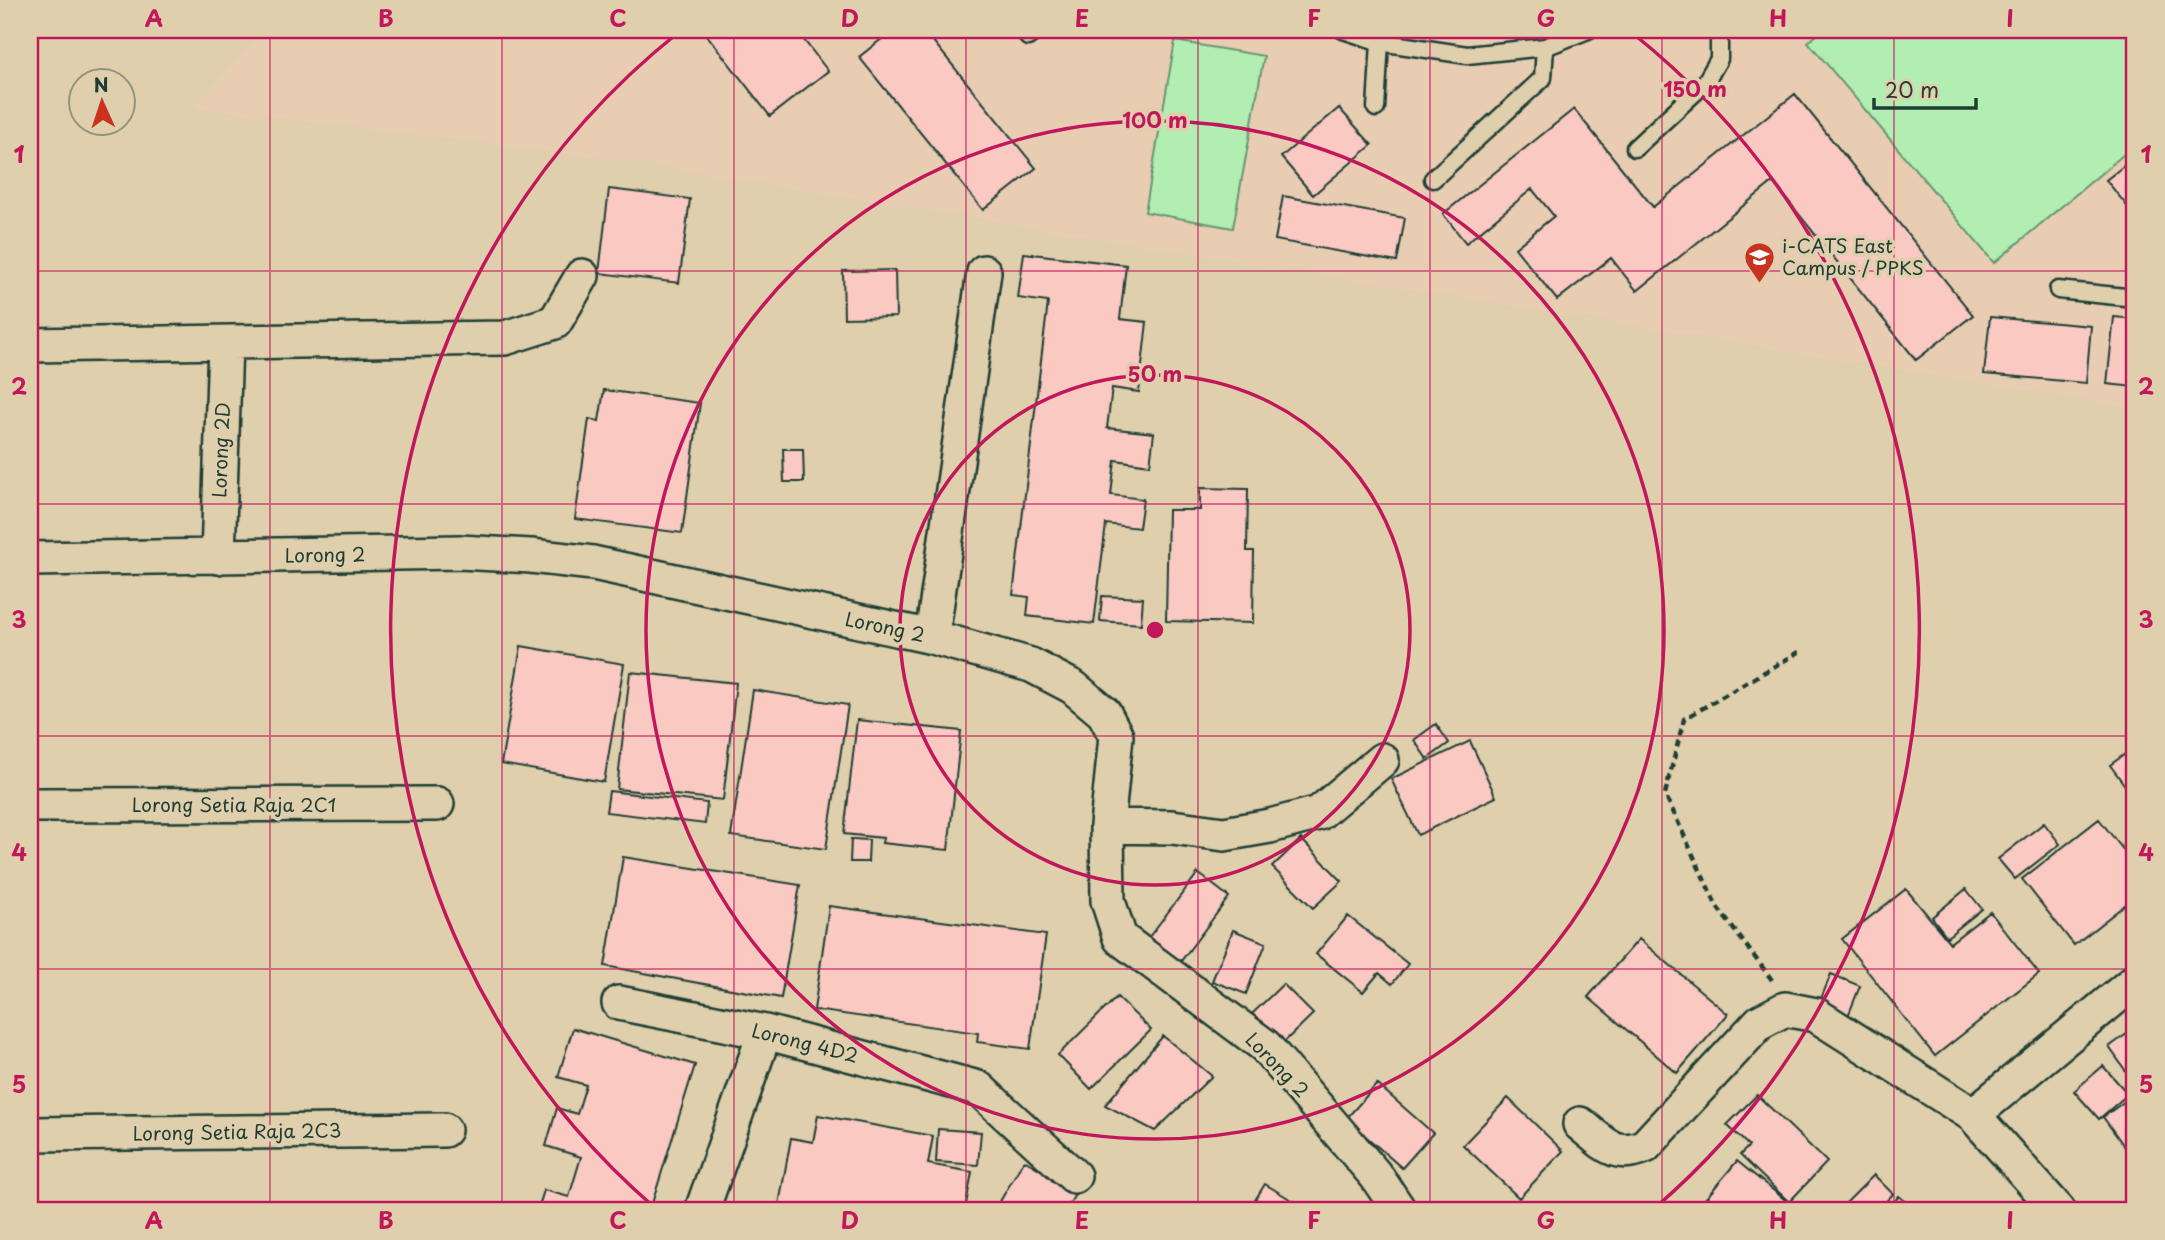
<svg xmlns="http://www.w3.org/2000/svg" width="2165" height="1240" viewBox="0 0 2165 1240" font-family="'Playpen Sans',sans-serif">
  <rect width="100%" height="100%" fill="#e0cfac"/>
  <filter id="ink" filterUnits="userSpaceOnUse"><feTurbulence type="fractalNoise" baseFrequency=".0143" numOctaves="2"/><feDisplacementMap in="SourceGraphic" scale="14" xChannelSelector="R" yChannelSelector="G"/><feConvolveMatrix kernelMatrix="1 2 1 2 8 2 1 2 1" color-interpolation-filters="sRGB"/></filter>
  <g filter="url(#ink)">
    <path fill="#e8cdb3" d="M265 30H2135V408L629 161 194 107Z"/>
    <path fill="#b2edb2" stroke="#689573" stroke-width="2" d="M1823 30H2135V145L1994 263 1808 42Z
      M1175 41 1264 56 1233 228 1145 212Z"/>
    <path fill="#f9c9c2" stroke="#1f3d34" stroke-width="2" d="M703 30H796L828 71 770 116Z
      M893 30H924L1036 168 983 210 859 57Z
      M1795 94 1973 315 1916 360 1773 182 1637 291 1611 258 1557 300 1515 248 1554 216 1532 189 1466 243 1443 214 1574 109 1653 207Z
      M1339 108 1372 145 1313 195 1281 157Z
      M2135 157V216L2106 180Z
      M609 189 690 199 679 283 599 273Z
      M1283 196 1405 218 1397 262 1275 240Z
      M1024 253 1126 265 1120 319 1147 322 1139 392 1112 388 1107 428 1154 433 1150 465 1115 460 1111 495 1143 499 1139 528 1106 524 1094 624 1027 616 1029 597 1013 595 1048 302 1018 298Z
      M895 270 896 317 844 318 843 271Z
      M1990 317 2091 326 2086 383 1984 374Z
      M2114 317 2135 319V387L2107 384Z
      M604 390 700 403 682 533 575 519 589 419 599 421Z
      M783 449H803L804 482H784Z
      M1200 488 1248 489 1247 551H1254L1253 623 1166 621 1168 510H1200Z
      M1102 596 1143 598 1141 624 1100 621Z
      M521 646 624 664 604 782 501 764Z
      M630 672 736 683 723 800 617 789Z
      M753 690 848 705 826 849 731 836Z
      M857 720 961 731 948 850 882 843 883 838 844 834Z
      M1436 724 1449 743 1427 759 1414 740Z
      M1470 741 1496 797 1418 835 1391 779Z
      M2135 747V787L2129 791 2110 765Z
      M609 791 707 803 705 824 606 812Z
      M2099 819 2135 865V897L2074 945 2022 879Z
      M2044 823 2060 844 2015 879 1998 859Z
      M851 839 869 840 868 862H850Z
      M1301 839 1342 881 1313 908 1272 867Z
      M623 857 800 885 781 998 605 966Z
      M1198 873 1229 897 1178 965 1146 941Z
      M1906 889 1950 943 1990 912 2039 974 1935 1056 1842 939Z
      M1966 889 1982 909 1947 937 1932 917Z
      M829 906 1046 935 1030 1049 977 1042 978 1033 814 1010Z
      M1348 916 1408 964 1392 984 1379 973 1363 992 1316 954Z
      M1233 930 1266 943 1246 994 1212 981Z
      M1639 939 1728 1014 1677 1073 1588 997Z
      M1831 974 1860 986 1848 1016 1819 1004Z
      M1283 984 1313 1014 1282 1044 1252 1014Z
      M1117 997 1151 1030 1091 1089 1058 1055Z
      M573 1028 695 1065 650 1210H538L544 1190 569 1197 581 1157 546 1146 557 1108 577 1114 586 1085 558 1077Z
      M2135 1028V1084L2109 1047Z
      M1163 1036 1212 1076 1155 1131 1105 1105Z
      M2103 1066 2128 1094 2099 1119 2074 1091Z
      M1377 1084 1433 1133 1402 1168 1346 1119Z
      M2135 1094V1161L2103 1117Z
      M1757 1095 1827 1162 1789 1202 1740 1155 1749 1146 1727 1125Z
      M1508 1098 1563 1151 1519 1198 1463 1145Z
      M818 1115 933 1136 928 1164 972 1172 965 1210H778L791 1138 813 1142Z
      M938 1129 981 1132 978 1165 936 1162Z
      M1024 1160 1077 1191 1066 1210H995Z
      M1737 1161 1794 1207 1791 1210H1696Z
      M1874 1175 1893 1194 1878 1210H1839Z
      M1265 1184 1308 1210H1249Z
      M1899 1196 1916 1210H1887Z"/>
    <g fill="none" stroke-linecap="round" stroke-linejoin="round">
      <defs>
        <path id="service" d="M1343 30 1380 42 1467 55 1545 47 1588 30
          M1028 37 1037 30
          M1376 108 1380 42
          M1635 148 1705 83 1719 59V30
          M1433 179 1543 78 1545 47
          M2058 290 2135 298"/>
        <path id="minor" d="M30 345 505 338 555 322 582 276
          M218 557 225 343
          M30 559 459 552 531 556 593 563 932 637 1031 665 1073 687 1104 713 1116 736 1107 826 1108 901 1120 938 1265 1046 1377 1177 1399 1210
          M932 637 984 272
          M30 805 437 804
          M1107 826 1172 827 1224 834 1270 826 1319 813 1382 760
          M619 1003 765 1032 978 1088 1074 1176
          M1973 1115 2135 981
          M1580 1124C1604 1143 1614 1159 1645 1146L1760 1022 1785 1009 1816 1015 1973 1115 2058 1210
          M30 1134 444 1130
          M702 1210 765 1032"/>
      </defs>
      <use href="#service" stroke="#1f3d34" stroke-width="21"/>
      <use href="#minor" stroke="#1f3d34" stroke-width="38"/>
      <path stroke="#1f3d34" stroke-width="4.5" stroke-dasharray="7 5" stroke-linecap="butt" d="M1772 980 1717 907 1665 794 1684 719 1799 652"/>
      <use href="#service" stroke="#e0cfac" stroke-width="16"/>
      <use href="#minor" stroke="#e0cfac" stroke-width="33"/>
    </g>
  </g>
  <path fill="none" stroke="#c2185b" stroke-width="2" stroke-opacity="0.55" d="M270 30V1210M502 30V1210M734 30V1210M966 30V1210M1198 30V1210M1430 30V1210M1662 30V1210M1894 30V1210M30 271H2135M30 504H2135M30 736H2135M30 969H2135"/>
  <g fill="none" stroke="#c2185b" stroke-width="3.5">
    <circle cx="1155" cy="630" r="255"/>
    <circle cx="1155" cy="630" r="509"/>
    <path d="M654 1207A764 764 0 0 1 679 32M1631 32A764 764 0 0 1 1656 1207"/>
  </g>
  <defs>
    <symbol id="university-pin" viewBox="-11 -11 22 30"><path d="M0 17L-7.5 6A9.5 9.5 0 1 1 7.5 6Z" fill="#c8321e" stroke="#e0cfac"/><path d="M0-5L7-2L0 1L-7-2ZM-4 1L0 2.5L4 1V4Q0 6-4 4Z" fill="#fff"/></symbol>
  </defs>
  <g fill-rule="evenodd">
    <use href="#university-pin" x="1742" y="240" width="35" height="47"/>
  </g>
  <g text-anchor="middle" stroke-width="7" stroke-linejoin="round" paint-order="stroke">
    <g font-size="19" fill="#1f3d34" stroke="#e0cfac" text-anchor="start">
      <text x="1782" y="253">i-CATS East<tspan x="1782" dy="22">Campus / PPKS</tspan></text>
    </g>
    <g font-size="19" fill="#1f3d34" stroke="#e0cfac">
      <text transform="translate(221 450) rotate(-88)" y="7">Lorong 2D</text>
      <text transform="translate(325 555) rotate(-1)" y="7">Lorong 2</text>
      <text transform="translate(885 627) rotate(12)" y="7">Lorong 2</text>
      <text x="234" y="812">Lorong Setia Raja 2C1</text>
      <text transform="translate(805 1043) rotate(14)" y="7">Lorong 4D2</text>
      <text transform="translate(1277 1065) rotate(46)" y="7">Lorong 2</text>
      <text transform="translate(237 1132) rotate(-1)" y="7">Lorong Setia Raja 2C3</text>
    </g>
  </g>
  <circle cx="1155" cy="630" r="10" fill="#c2185b" stroke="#e0cfac" stroke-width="3.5"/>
  <g font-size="21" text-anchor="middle" font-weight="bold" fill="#c2185b" stroke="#e0cfac" stroke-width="7" stroke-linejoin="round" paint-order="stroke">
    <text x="1695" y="97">150 m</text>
    <text x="1155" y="128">100 m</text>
    <text x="1155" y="382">50 m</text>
  </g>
  <rect width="2165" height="1240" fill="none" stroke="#e0cfac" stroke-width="77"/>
  <g transform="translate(102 102) rotate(357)"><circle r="33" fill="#e0cfac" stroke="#93957c" stroke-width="2"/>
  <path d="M0-5L12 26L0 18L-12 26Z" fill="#c8321e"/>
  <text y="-10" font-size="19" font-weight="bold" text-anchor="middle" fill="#1f3d34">N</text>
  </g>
  <path d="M1874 98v10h102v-10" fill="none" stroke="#1f3d34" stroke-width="3.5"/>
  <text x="1885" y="98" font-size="21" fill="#1f3d34" stroke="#e0cfac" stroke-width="5" paint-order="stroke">20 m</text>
  <rect x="38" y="38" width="2088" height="1164" fill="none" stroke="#c2185b" stroke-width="2.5"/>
  <g font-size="23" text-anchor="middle" font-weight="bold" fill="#c2185b">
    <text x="154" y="27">A</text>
    <text x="386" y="27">B</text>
    <text x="618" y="27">C</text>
    <text x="850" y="27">D</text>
    <text x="1082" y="27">E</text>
    <text x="1314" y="27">F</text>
    <text x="1546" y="27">G</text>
    <text x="1778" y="27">H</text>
    <text x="2010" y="27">I</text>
    <text x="19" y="163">1</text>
    <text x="2146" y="163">1</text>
    <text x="19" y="395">2</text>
    <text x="2146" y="395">2</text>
    <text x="19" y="628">3</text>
    <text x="2146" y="628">3</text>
    <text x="19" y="861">4</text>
    <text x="2146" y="861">4</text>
    <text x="19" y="1093">5</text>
    <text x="2146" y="1093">5</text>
    <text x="154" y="1229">A</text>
    <text x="386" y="1229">B</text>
    <text x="618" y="1229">C</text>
    <text x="850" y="1229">D</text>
    <text x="1082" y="1229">E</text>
    <text x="1314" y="1229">F</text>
    <text x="1546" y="1229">G</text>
    <text x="1778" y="1229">H</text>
    <text x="2010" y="1229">I</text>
  </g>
</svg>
